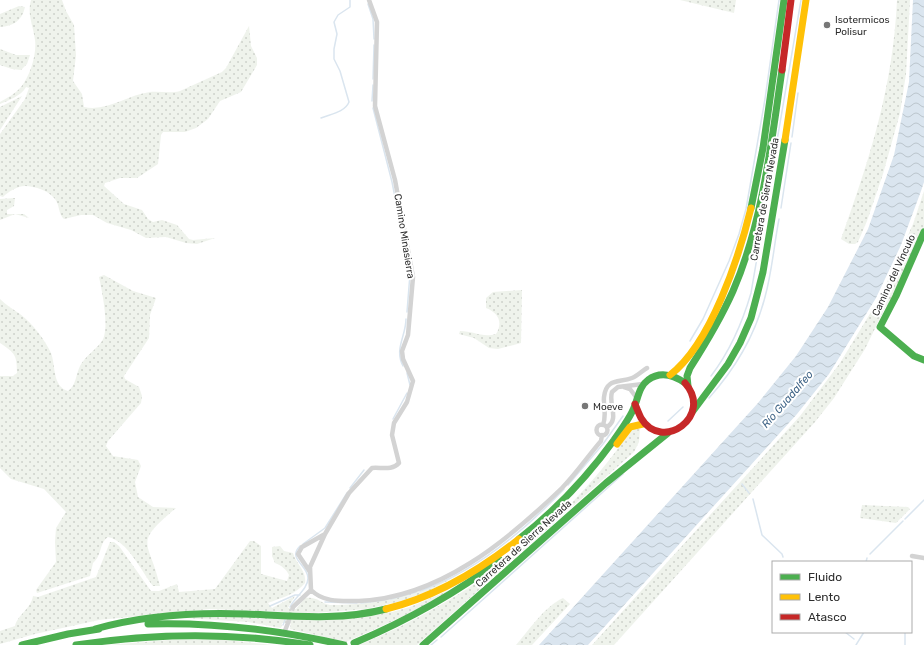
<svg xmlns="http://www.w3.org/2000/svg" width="924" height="645" viewBox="0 0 924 645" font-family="Rubik,sans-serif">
  <defs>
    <pattern id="grass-dots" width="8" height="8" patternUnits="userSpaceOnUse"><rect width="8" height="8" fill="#eff3ec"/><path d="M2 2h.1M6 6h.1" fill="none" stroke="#cdd1cb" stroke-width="1.8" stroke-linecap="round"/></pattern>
    <pattern id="water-waves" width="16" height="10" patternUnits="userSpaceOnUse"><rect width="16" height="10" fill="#dae5ef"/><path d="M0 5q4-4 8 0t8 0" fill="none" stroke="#bbc5cd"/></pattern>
  </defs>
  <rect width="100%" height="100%" fill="#fff"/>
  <path fill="url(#grass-dots)" d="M31 0H62L66 11 74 25 76 55 73 81 82 94 84 107C107 112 127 95 150 92 160 91 170 94 180 91L222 72 226 68 249 26 251 46 257 58V65L241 92 220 101 208 119 196 128 185 132H163L161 135 158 164 137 178H120L105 183 104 186 124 204 142 210 148 219 153 222 162 220 177 225 189 239 193 240 215 238 197 244 186 243 166 237 146 238 131 230 107 223 93 215H81L64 219C58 214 60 205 55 199 49 191 35 186 25 186 17 186 8 192 3 197L0 196V134L25 99 29 88 26 87C21 96 9 100 0 104V102C7 98 15 94 21 87 30 76 37 54 35 40 33 25 27 15 31 0Z
    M680 0H736L734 13Z
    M897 0H910L906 74 900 113 883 174 867 221 858 242 855 244H849L841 239C870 158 893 87 897 0Z
    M19 6 25 7C22 21 13 26 0 27V14Z
    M0 49 16 55H30L27 64 21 70 12 69 0 65Z
    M22 96 0 130V107Z
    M924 191V227L889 307 886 306 865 349 834 398 815 422 614 645H592L800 416 840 363 874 307 881 306 884 301 882 293 913 224Z
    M15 198 14 206 7 210V214H24L29 218 15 214 0 220V199Z
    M104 275 133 291 156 298 150 315 149 338 124 376 125 379 139 387 142 396 141 403 108 441 106 446 113 456 138 460 141 466 135 482 138 497 153 507 176 508C132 545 149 539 160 586H153C141 571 128 541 108 537 99 543 102 556 93 563L90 576 37 593 36 590 56 562 55 542 56 528 66 512 44 489 11 479 0 468V376H13L17 373C17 355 15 353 0 343V299C6 305 13 309 20 314 32 323 45 340 51 353 56 366 52 386 68 391 76 386 76 374 80 366 85 356 96 350 102 341 110 329 102 291 99 277Z
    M522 290 521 343 498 349 489 348 474 338 459 334 460 331C473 331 483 338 496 334 503 323 499 313 486 308V298L493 292Z
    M636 428 640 429 639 442 634 452 417 645H359C442 611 519 561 580 494 599 474 615 453 631 431Z
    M862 505 908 507 910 509 896 523 860 518Z
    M250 541H254L261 546V574L287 581 289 575C287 570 281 565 275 563L272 556V547L280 546 284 551 293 553C296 564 307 571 305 583 295 595 283 597 268 603L272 608 295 596 288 608 296 609 305 598C317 596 320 603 330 605 379 605 416 595 460 574L431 590 402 601 366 609 314 613 209 609 180 612 99 620 35 634 0 644V631L15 626C18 614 31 609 33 596L38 597 96 577 110 542H114L119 546 151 591H159L177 584 179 592 215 589Z
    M452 589 413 612 346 642 290 629 291 623H282L281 628 248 622 184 618 221 616 318 620 392 612 410 607Z
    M563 598 570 604 532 645H516C530 629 544 607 563 598Z
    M169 640H226L273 645H107Z"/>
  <path fill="url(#water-waves)" d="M913 0H924V182L921 191 901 245 876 298 829 374 797 414 588 645H539L758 403 796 356 828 307 868 229 894 155 909 82Z"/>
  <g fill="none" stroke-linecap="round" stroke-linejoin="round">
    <path stroke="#dae5ef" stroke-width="1.5" d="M368 4 373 19 374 39
      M373 79 374 45
      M372 101 373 85
      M373 108 392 182 406 253
      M321 118C331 114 345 112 349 102L340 71 334 59V49L337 34 334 22 338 15 350 7V0
      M792 137 798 93
      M781 208 791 143
      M407 312 410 274
      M690 341 703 319 729 261 739 234 746 209 765 99 779 0
      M403 366C394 349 406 336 406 319
      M407 373 410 385
      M711 376C730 351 742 324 751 293L801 0
      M709 398C735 369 755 336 765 297 772 272 774 245 779 219
      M393 419 407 393
      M668 421 683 407
      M742 484 749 493
      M568 485 603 444 623 416
      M350 488 364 470
      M753 499 762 535 782 554 783 557
      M905 519 924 500
      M303 544 325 528 347 493
      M870 554 903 521
      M866 562 867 558
      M420 591C475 572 524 531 564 489
      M391 599 416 592
      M325 602 357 603
      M361 603 385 600
      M270 606 295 595H300
      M290 607C295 597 308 589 308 578 308 565 287 559 300 546
      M283 625 285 620
      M845 632 854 639
      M905 632V645
      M441 637 623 474
      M431 645 437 640
      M856 645 864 632"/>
    <path stroke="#d5d5d5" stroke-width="4.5" stroke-dasharray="4.5 2" stroke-linecap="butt" d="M288 623 293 607"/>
    <path stroke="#d3d3d3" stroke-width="4.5" d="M624 387 630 389 636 397
      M596.5 430a5.5 5.5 0 1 1 11 0a5.5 5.5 0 1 1-11 0Z
      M603 425C607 414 603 407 604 397 606 378 619 383 632 378 637 376 642 371 647 368
      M607 427C620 419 608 404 612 392L618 387 643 384
      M912 556 924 558
      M310 572 298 554 302 547 325 534
      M311 590 310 567 325 534 349 493 372 468C381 467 392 471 399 463L392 435 394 423 407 402 413 381 403 359 402 351 408 335 413 277 395 180 375 106 377 22 369 0
      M311 590C324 603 342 601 359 601 439 598 507 541 562 488 576 474 588 456 601 441L602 435
      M293 607 311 590
      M284 633 288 623"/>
    <path stroke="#4caf50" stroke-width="7" d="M751 208 763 148 784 0
      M924 232 896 296 880 327 914 356 924 360
      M688 386 687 376 690 368C706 343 721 318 733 291 763 222 771 144 782 70
      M693 411 728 364 740 343 751 318 763 272 785 140
      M519 539C555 511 587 477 614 440 620 431 627 422 632 412 638 401 638 387 648 380 660 371 674 375 685 383
      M148 624C215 622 279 630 344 645
      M95 629C145 615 195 612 246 614 293 616 340 621 386 609
      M354 643C406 621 455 594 500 560
      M22 645 68 634 99 629
      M76 645C155 633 231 632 310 645
      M423 645 606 483 668 433"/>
    <path stroke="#ffc107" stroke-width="7" d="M785 140 806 0
      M670 375C711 344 739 257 751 208
      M617 444 630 427 643 424
      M386 609C435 597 479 571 519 539"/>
    <path stroke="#c62828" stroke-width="7" d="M782 70 791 0
      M635 404C637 409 639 414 641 418 662 453 714 416 685 383"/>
  </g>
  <g fill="#777" stroke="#fff" stroke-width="1.5">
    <circle cx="827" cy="25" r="4"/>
    <circle cx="585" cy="406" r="4"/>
  </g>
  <g text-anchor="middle" stroke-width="4" stroke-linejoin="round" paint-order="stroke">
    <g font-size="10" fill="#2e2e2e" stroke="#fff" text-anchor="start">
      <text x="835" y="23">Isotermicos<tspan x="835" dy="12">Polisur</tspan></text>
      <text x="593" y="410">Moeve</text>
    </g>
    <g font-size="10" fill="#2e2e2e" stroke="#fff">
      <text transform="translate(764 199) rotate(-80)" y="4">Carretera de Sierra Nevada</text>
      <text transform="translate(405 236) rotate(81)" y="4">Camino Minasierra</text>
      <text transform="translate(893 275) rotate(-65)" y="4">Camino del Vínculo</text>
      <text transform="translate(523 543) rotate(-42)" y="4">Carretera de Sierra Nevada</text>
    </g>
    <g font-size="11" font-style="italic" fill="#436789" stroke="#fff">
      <text transform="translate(787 399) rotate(-49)" y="4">Río Guadalfeo</text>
    </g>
  </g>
  <rect x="772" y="561" width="140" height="72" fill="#ffffff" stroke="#ababab"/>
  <rect x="780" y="574" width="20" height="6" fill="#4caf50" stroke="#ababab"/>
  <text x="808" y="581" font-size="12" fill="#2e2e2e">Fluido</text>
  <rect x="780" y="594" width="20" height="6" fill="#ffc107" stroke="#ababab"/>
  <text x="808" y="601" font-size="12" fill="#2e2e2e">Lento</text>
  <rect x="780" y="614" width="20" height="6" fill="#c62828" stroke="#ababab"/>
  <text x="808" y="621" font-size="12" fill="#2e2e2e">Atasco</text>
</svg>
